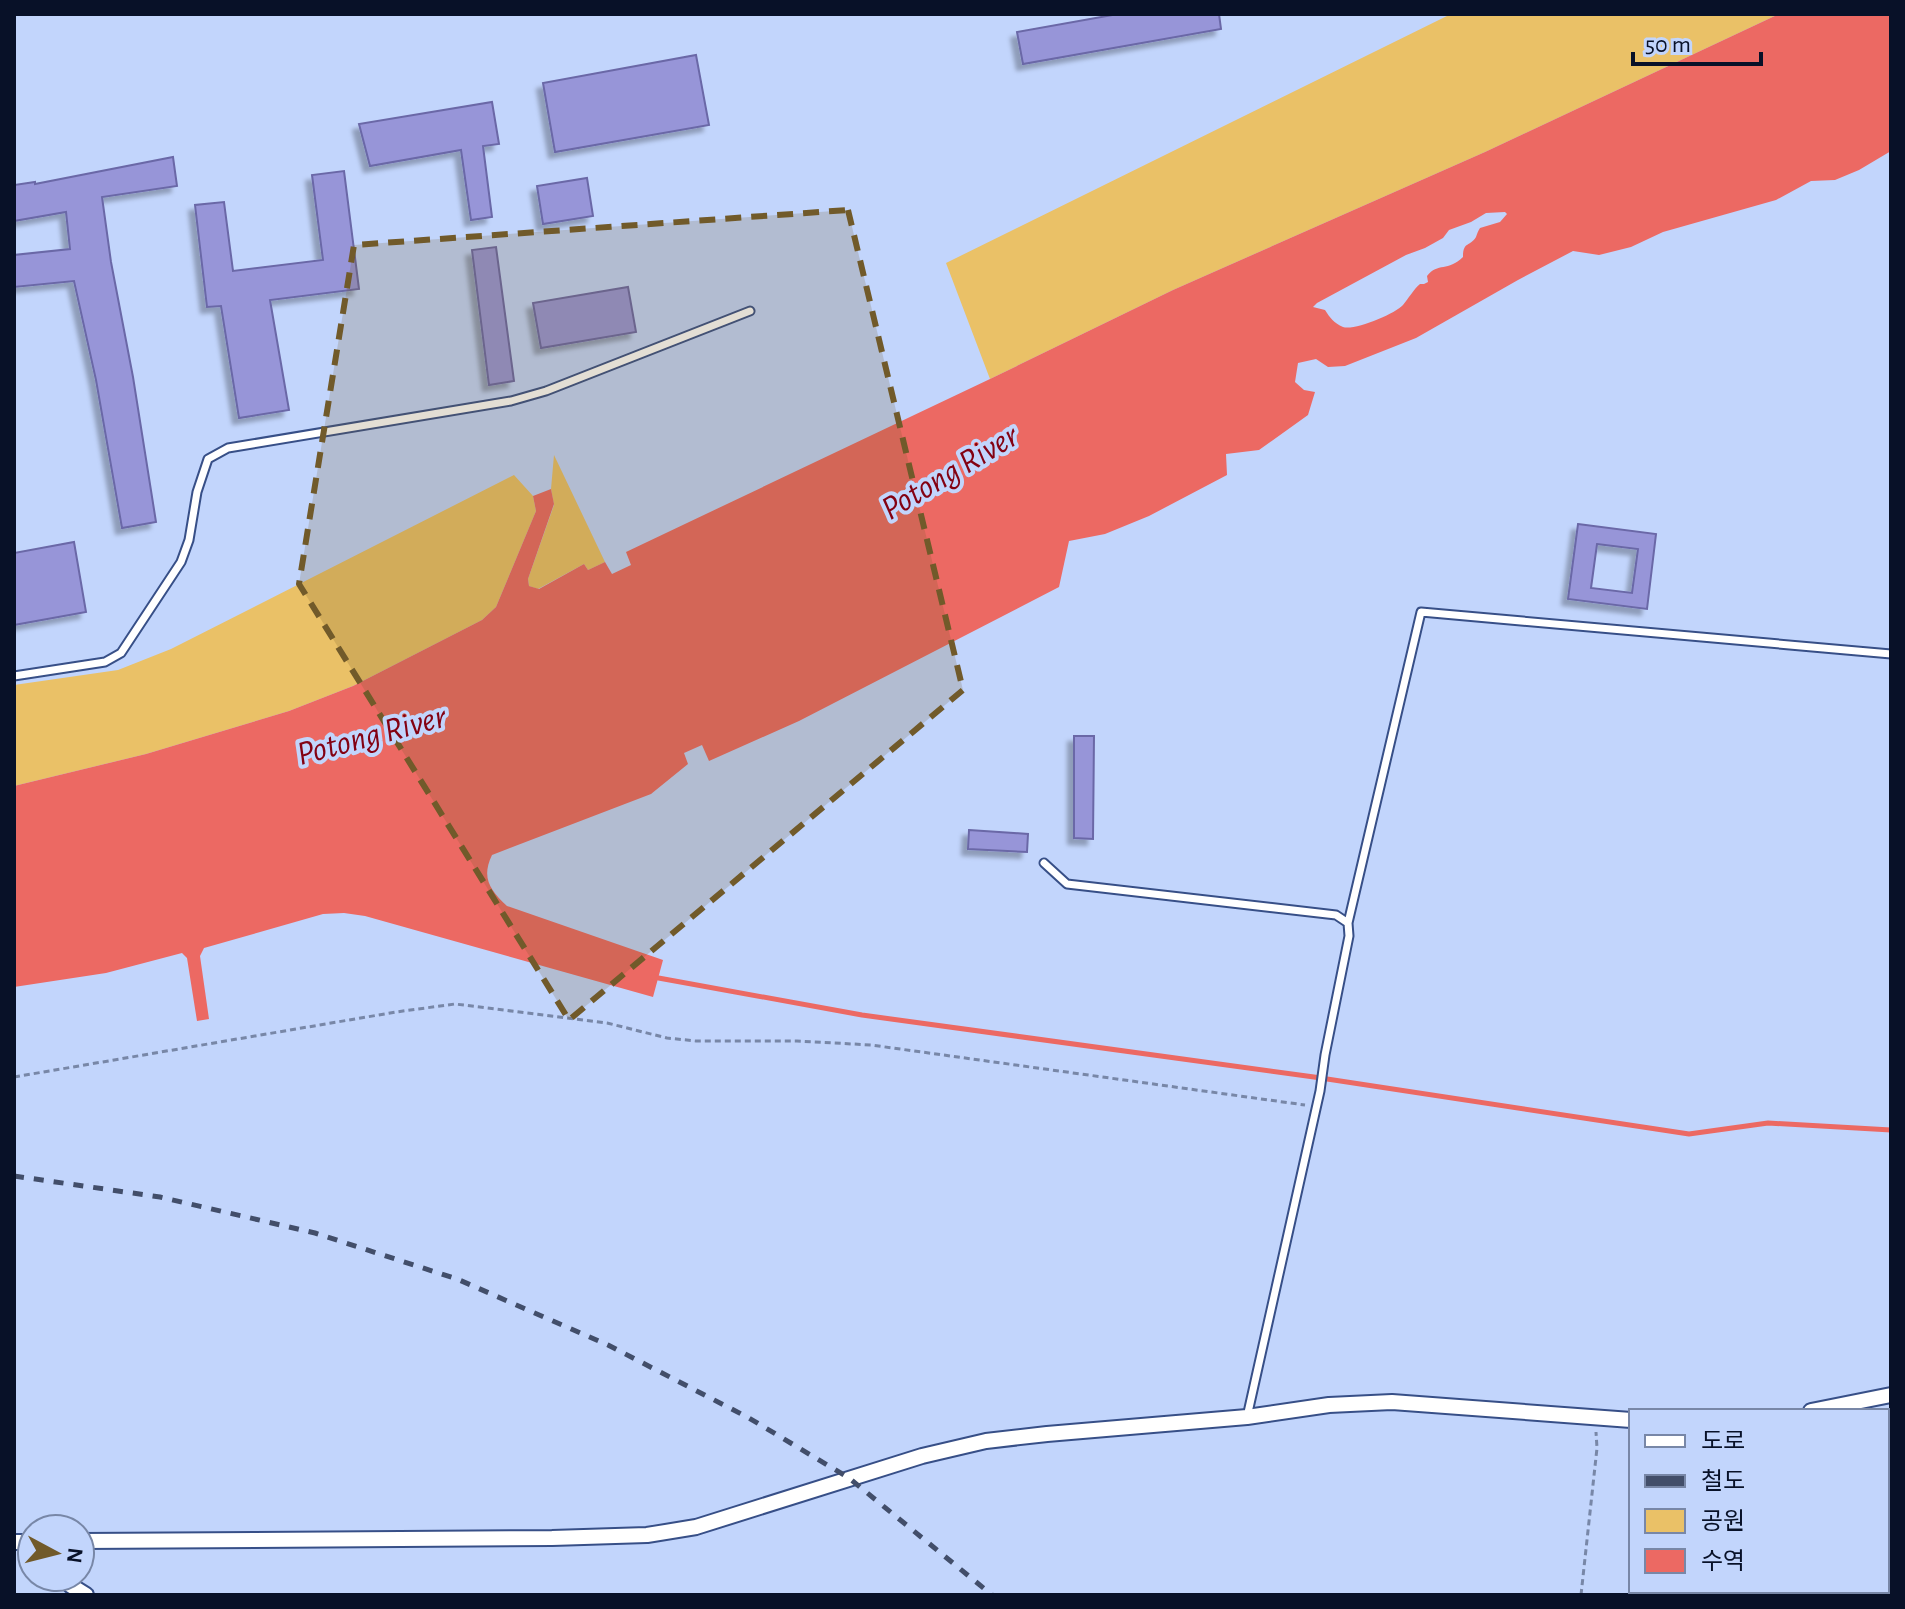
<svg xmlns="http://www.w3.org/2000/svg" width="1905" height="1609" viewBox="0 0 1905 1609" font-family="'Alegreya Sans','Noto Sans KR',sans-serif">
  <defs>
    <filter id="shadow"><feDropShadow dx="-6" dy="6" stdDeviation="2" flood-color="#0004"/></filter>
  </defs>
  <rect width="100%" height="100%" fill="#c2d5fc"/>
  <path fill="#eac167" d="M1451 14H1779L1485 152 1173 290 990 379 946 263Z
    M554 455 605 562 588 570 584 564 538 589 529 586 528 579 554 505 551 489Z
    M514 475 533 496 536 511 496 607 482 620 353 686 289 711 146 754 14 786V685L118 670 171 649Z"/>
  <path fill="#ec6963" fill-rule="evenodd" d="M1779 14H1891V151L1859 170 1835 180 1811 181 1776 200 1663 232 1631 247 1599 255 1573 251 1518 280 1416 338 1345 366 1328 367 1316 359 1298 363 1295 382 1304 390 1315 392 1308 415 1259 450 1226 454 1227 475 1149 516 1105 534 1069 541 1059 587 799 721 709 761 702 745 684 753 688 764 651 794 492 855C481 878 490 890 507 906L663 960 653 997 365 916 344 913 323 914 204 948 200 956 209 1019 197 1021 187 958 182 953 106 973 14 987V786L146 754 289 711 353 686 482 620 496 607 536 511 533 496 551 489 554 504 528 579 529 586 539 589 584 564 588 570 605 562 612 574 631 565 626 552 990 379 1173 290 1485 152ZM1505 212 1507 214 1500 222 1480 228C1478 231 1477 234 1476 237 1470 247 1463 241 1463 257 1448 272 1438 262 1427 276L1428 282 1424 284H1420C1413 290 1409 298 1403 305 1395 314 1354 331 1343 327 1334 323 1330 318 1325 310L1313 307 1317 303 1406 255 1425 248 1443 238 1449 230 1471 222 1486 213Z"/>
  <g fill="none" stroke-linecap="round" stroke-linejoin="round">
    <path stroke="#ec6963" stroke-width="5" d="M653 977 862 1015 1314 1077 1689 1134 1768 1123 1891 1130"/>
  </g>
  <path fill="#9795d8" stroke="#6b68a7" stroke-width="2" fill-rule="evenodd" filter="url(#shadow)" d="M1118 14H1219L1221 29 1023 64 1017 32Z
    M696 55 709 125 555 152 543 83Z
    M492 102 499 144 483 146 492 217 471 220 461 150 370 166 359 124Z
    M173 157 177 186 102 197 111 262 133 377 156 522 122 528 96 380 74 281 14 287V255L70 249 66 212 14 221V185L35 182V184Z
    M344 171 359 289 270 300 289 410 239 418 221 306 207 307 195 205 224 202 233 271 323 260 312 175Z
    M587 178 593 216 543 224 537 186Z
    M496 247 514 381 489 385 472 250Z
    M628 287 636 332 541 348 533 303Z
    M1578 524 1656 534 1647 609 1568 599ZM1597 544 1638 549 1632 593 1591 588Z
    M74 542 86 612 14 625V553Z
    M1074 736H1094L1093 839 1074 838Z
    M969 830 1028 834 1027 852 968 849Z"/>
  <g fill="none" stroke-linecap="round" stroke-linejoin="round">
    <defs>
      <path id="service" d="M14 676 105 662 121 653 181 562 189 540 197 492 208 459 228 448 511 401 546 391 750 311
        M1044 863 1067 884 1336 915 1348 923 1349 936 1325 1055 1320 1091 1247 1417
        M1348 923 1421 612 1891 654"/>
      <path id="minor" d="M1811 1411 1891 1395
        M80 1541 552 1538 647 1535 696 1527 922 1456 986 1441 1047 1434 1247 1417 1329 1405 1392 1402 1631 1420
        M14 1542H32
        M65 1577 70 1585 86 1595
        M1876 1591V1595"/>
    </defs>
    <use href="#service" stroke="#374f87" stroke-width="11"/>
    <use href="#minor" stroke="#374f87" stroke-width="18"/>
    <path stroke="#7887a7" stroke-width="3" stroke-dasharray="6 4" stroke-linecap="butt" d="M14 1077 396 1012 455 1004 607 1023 667 1038 696 1041H797L871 1045 1305 1105
      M1581 1595 1597 1448 1596 1432"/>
    <use href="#service" stroke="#fff" stroke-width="7"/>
    <use href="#minor" stroke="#fff" stroke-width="14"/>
    <path stroke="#424e6a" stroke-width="5" stroke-dasharray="10 10" stroke-linecap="butt" d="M14 1176 160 1197 315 1233 457 1279 608 1345 749 1418 849 1478 992 1595"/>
  </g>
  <path fill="#715a2a" fill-opacity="0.2" stroke="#715a2a" stroke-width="6" stroke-dasharray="16 10" stroke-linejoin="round" d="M848 210 963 690 569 1020 299 584 354 245Z"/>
  <g text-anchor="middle" stroke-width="8" stroke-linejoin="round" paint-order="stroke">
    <g font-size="34" font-style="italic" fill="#830112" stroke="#c2d5fc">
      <text transform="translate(949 471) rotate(-31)" y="12">Potong River</text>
      <text transform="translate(371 734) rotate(-15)" y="12">Potong River</text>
    </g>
  </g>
  <rect width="1905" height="1609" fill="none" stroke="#081128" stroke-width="32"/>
  <rect x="1629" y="1409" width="260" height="184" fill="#c2d5fc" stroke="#7887a7" stroke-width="2"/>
  <rect x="1645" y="1435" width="40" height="12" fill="#ffffff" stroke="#7887a7" stroke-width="2"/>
  <text x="1701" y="1449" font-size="24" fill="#081128">도로</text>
  <rect x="1645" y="1475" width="40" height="12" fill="#424e6a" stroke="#7887a7" stroke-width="2"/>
  <text x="1701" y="1489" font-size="24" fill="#081128">철도</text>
  <rect x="1645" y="1509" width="40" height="24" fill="#eac167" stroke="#7887a7" stroke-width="2"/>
  <text x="1701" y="1529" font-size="24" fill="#081128">공원</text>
  <rect x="1645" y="1549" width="40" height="24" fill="#ec6963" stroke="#7887a7" stroke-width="2"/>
  <text x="1701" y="1569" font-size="24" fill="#081128">수역</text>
  <g transform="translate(56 1553) rotate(97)"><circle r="38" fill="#c2d5fc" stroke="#7887a7" stroke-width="2"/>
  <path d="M0-6L14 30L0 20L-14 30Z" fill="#715a2a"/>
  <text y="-12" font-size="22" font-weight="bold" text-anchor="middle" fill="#081128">N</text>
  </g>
  <path d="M1633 52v12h128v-12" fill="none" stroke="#081128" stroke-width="4"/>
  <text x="1645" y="52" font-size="24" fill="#081128" stroke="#c2d5fc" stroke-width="6" paint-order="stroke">50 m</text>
</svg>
